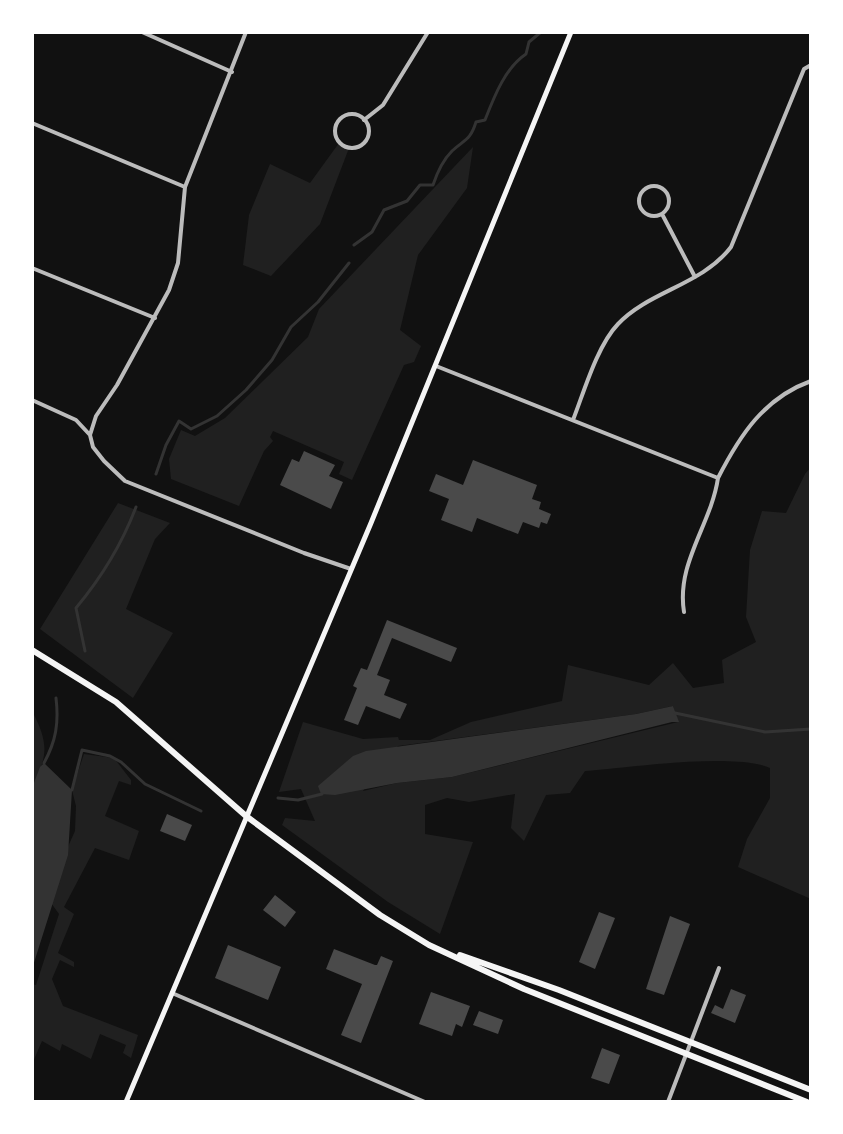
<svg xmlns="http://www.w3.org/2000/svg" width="843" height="1134" viewBox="0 0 843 1134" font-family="Ubuntu,sans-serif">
  <rect width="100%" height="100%" fill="#111"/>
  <path fill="#202020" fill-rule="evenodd" d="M339 143 349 148 320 224 271 276 243 265 249 215 270 164 310 183Z
    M473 147 467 188 418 255 400 330 421 346 414 362 404 365 352 480 339 474 344 462 273 431 270 437 273 441 264 451 239 506 171 479 169 459 181 430 195 436 225 418 308 337 319 309Z
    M811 467V899L738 867 747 839 770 798V768C734 752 627 768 585 771L570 793 546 795 524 841 511 828 515 794 469 802 447 798 425 805V834L473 842 440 934 388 902 282 825 285 818 315 821 301 789 279 792 303 722 363 739 398 737 399 740H430L471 722 562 701 568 665 649 685 673 663 693 688 724 683 722 660 756 642 746 617 750 550 762 511 786 513 805 474ZM673 706 678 722 452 777 397 783 363 791 398 746 636 714Z
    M118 503 170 523 155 539 126 609 173 633 133 698 40 629Z
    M32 711C49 743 48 756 32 788Z
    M84 754 114 758 131 780V785L119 781 105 816 139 831 129 860 95 848 64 907 74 914 58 953 74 962V967L60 960 52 979 63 1006 138 1035 131 1058 123 1053 126 1045 100 1034 91 1059 62 1044 60 1051 42 1041 32 1064V984L36 985 59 914 46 896 75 831 76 806 72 790Z"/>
  <path fill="#333" d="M673 706 679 722H672L452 777 397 783 335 795 321 794 318 786 353 756 366 751 636 714Z
    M44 763 72 790 68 855 32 969V788L40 767Z"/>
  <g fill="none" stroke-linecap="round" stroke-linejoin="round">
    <path stroke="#333" stroke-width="3" d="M354 245 372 232 384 210 407 201 420 185H433C437 173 443 160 452 151 465 139 470 141 476 122L485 120C494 97 505 68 526 54L529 42 541 32
      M156 474 166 445 179 421 191 429 217 416 246 390 272 360 291 327 318 302 349 263
      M85 651 76 608C101 578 122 544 136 507
      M675 713 765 732 811 729
      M44 763C56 741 59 723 56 698
      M72 790 82 750 110 756 121 762 145 784 201 811
      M278 798 298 800 322 794"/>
  </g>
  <path fill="#4a4a4a" d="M304 451 335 465 329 476 343 482 331 509 280 485 292 459 299 462Z
    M473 460 537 485 532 499 541 502 539 509 551 514 547 524 541 522 539 528 523 522 518 534 477 518 472 532 441 520 449 499 429 491 436 474 463 485Z
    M387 620 457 648 451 662 392 638 377 675 390 680 384 695 407 704 400 719 366 706 358 725 344 720 357 688 353 686 361 668 367 670Z
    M167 814 192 825 185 841 160 831Z
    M275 895 296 912 285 927 263 910Z
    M599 912 615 918 595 969 579 962Z
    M670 916 690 924 664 995 646 989Z
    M228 945 281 967 268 1000 215 978Z
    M334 949 375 965H377L381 956 393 961 361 1043 341 1035 362 984 326 969Z
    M731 989 746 995 735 1023 711 1013 715 1005 723 1009Z
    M431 992 470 1006 462 1027 456 1024 452 1036 419 1024Z
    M479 1011 503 1020 498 1034 473 1025Z
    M602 1048 620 1055 609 1084 591 1078Z"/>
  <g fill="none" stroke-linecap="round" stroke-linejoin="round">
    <path stroke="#bcbcbc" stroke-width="4" d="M142 32 232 72
      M335 131a17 17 0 1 1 34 0a17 17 0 1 1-34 0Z
      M364 120 383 105 428 32
      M32 123 185 187
      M639 201a15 15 0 1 1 30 0a15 15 0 1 1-30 0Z
      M662 214 695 277
      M32 268 155 318
      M436 366 718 478C740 435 764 398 811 381
      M32 400 76 420 90 435 93 447 104 461 125 481 304 553 351 569
      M573 420C584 392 597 346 618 324 649 291 702 285 731 247L804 69 811 65
      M90 435 96 416 117 385 169 290 178 263 185 187 246 32
      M684 612C676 563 711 525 718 478
      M172 993 425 1102
      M668 1102 719 968"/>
    <path stroke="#f5f5f5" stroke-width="5" d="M126 1102 371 523 571 32"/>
    <path stroke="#f5f5f5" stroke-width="6" d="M32 650 116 702 246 816 380 915 429 945 524 989 807 1102
      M460 955 559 990 811 1090"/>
  </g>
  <rect width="843" height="1134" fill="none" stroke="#ffffff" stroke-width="68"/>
</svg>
